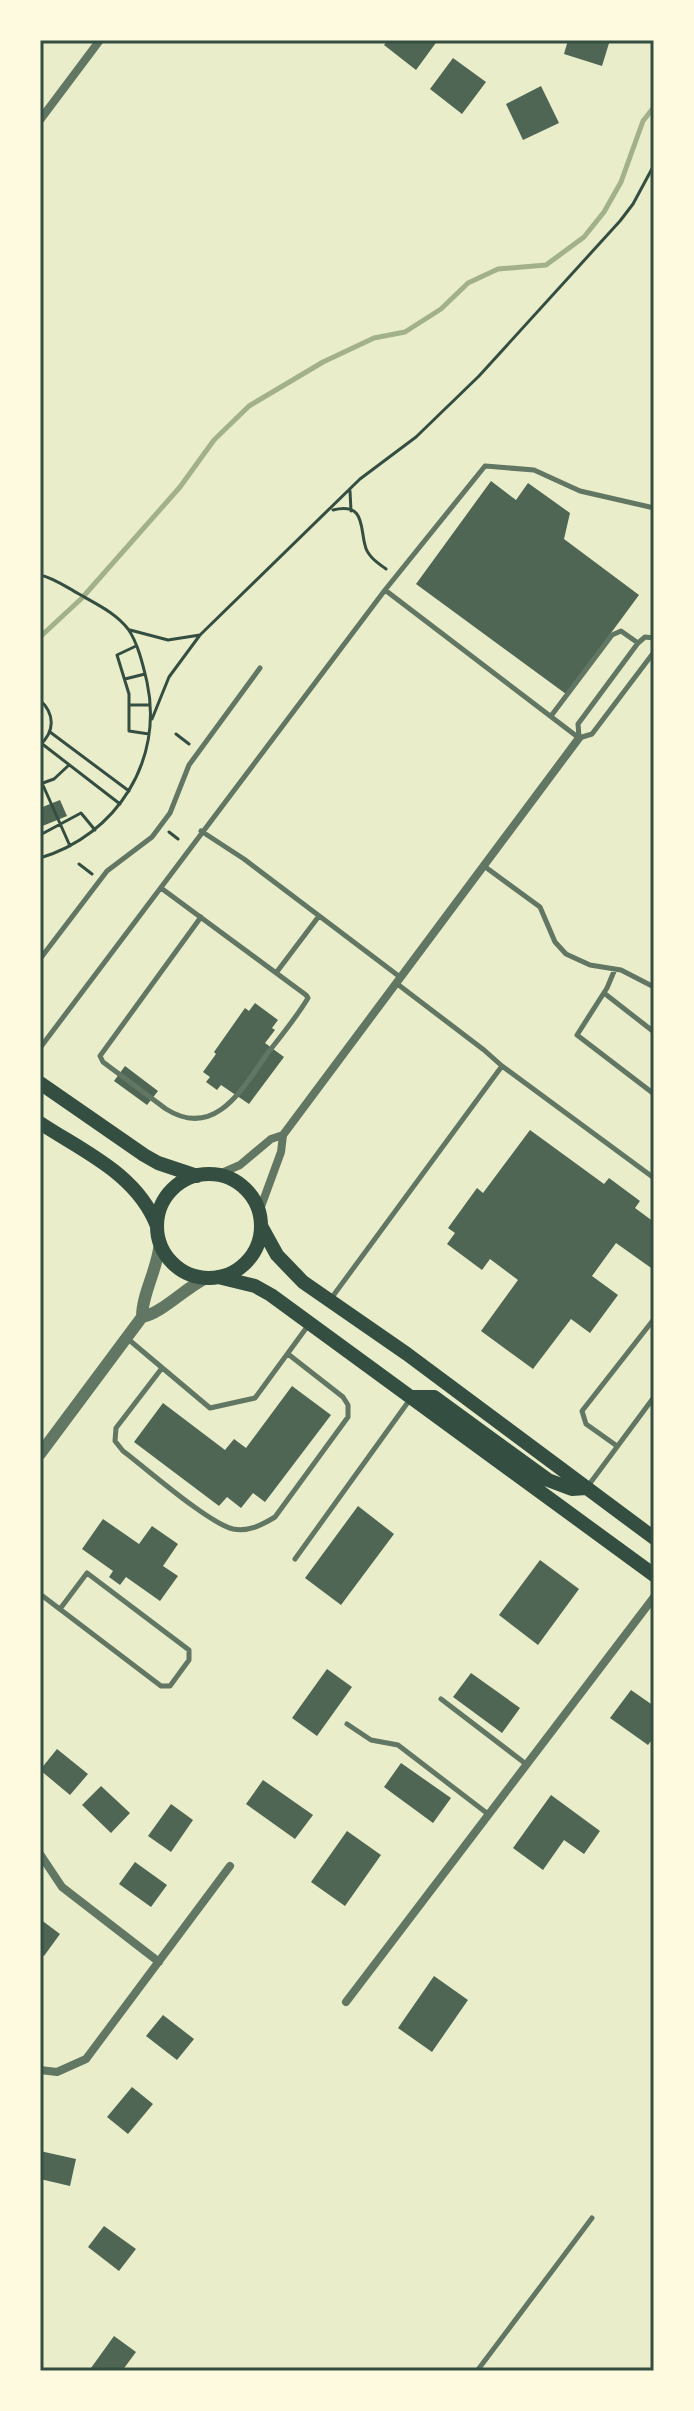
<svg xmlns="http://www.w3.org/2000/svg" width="694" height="2411" viewBox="0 0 694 2411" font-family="'Roboto Serif',serif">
  <rect width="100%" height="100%" fill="#e9edc9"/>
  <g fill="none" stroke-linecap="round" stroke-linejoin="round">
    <path stroke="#a3b18a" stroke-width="5" d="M40 637 82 598 180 487 214 440 249 406 323 362 374 338 405 332 441 309 468 283 498 269 546 265 584 237 604 212 621 182 643 121 654 107"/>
  </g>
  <path fill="#4f6655" d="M388 40H438L416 70 384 45Z
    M568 40H610L602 66 564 54Z
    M453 58 486 82 462 114 430 89Z
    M541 86 559 123 523 140 506 104Z
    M491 481 516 500 528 483 570 513 564 539 639 595 566 694 416 584Z
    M60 800 67 816 40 827V808Z
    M255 1003 278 1020 272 1028 275 1030 265 1043 284 1057 249 1104 221 1085 217 1090 206 1082 210 1077 203 1072 216 1054 214 1052 245 1008 249 1011Z
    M125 1066 158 1091 147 1105 114 1081Z
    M530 1130 604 1184 609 1178 640 1201 635 1208 654 1222V1270L616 1243 592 1276 618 1295 590 1333 571 1319 533 1369 481 1331 518 1280 490 1259 482 1270 447 1244 455 1233 448 1228 477 1188 483 1193Z
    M292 1386 331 1415 265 1502 253 1493 241 1508 227 1497 219 1506 134 1442 163 1403 225 1450 234 1439 246 1448Z
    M358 1506 394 1534 341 1605 305 1578Z
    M103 1519 139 1544 152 1526 178 1544 163 1566 178 1576 160 1601 126 1577 120 1585 109 1577 113 1571 82 1549Z
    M540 1560 579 1589 538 1645 499 1615Z
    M327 1669 352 1687 317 1736 292 1718Z
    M471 1673 520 1708 502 1733 453 1697Z
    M631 1690 654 1706V1737L648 1745 610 1718Z
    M57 1749 88 1774 70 1795 40 1770Z
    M401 1763 451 1798 433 1823 384 1787Z
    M263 1780 313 1815 295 1839 246 1804Z
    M101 1786 130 1813 111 1833 82 1805Z
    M551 1795 600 1831 584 1854 564 1840 543 1870 513 1848Z
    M171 1804 193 1820 171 1852 148 1836Z
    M347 1831 381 1855 345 1906 311 1882Z
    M135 1862 167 1885 151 1907 119 1884Z
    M40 1919 60 1934 44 1956 40 1953Z
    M434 1976 468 2000 432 2052 398 2028Z
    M163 2015 194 2039 177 2060 146 2036Z
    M132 2087 153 2104 128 2134 107 2117Z
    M40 2151 76 2159 70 2186 40 2179Z
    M104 2226 136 2249 119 2271 88 2247Z
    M114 2336 136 2352 122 2371H95L91 2368Z"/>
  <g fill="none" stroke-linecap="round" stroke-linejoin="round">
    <path stroke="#344e41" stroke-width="3" d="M350 491 351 511
      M333 510C365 502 360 527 365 545 367 556 378 563 386 569
      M40 575C54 578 66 587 79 594 96 604 116 613 128 629 138 643 143 665 147 682 164 760 117 835 40 858
      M130 630 168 640 200 635
      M136 646 117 655 129 694V731L149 734
      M125 679 145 674
      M40 700C55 714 55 731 40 745
      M130 705H150
      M152 719 169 677 200 635 360 479 416 437 479 376 620 221 633 204 654 165
      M50 732 129 791
      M176 734 189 744
      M41 743 120 804
      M42 783 70 846
      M40 784 54 779 69 765
      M169 832 178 839
      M40 835 81 813 95 830
      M79 864 92 874"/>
    <path stroke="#617663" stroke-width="5" d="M385 590 485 466 534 470 580 491 654 508
      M551 716 612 635 621 631 638 643
      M579 737 578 724 638 643 645 637 654 638
      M579 738 592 734 654 652
      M201 831 244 859 400 977
      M484 866 540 907 555 942 566 954 590 965 621 970 654 987
      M161 888 306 995 308 998C296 1018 281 1036 267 1054 243 1088 215 1140 166 1109L103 1062 100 1056 201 917
      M40 959 107 871 152 837 170 813 189 765 260 668
      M615 969 607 988 577 1035 654 1094
      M276 973 319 916
      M396 983 484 1050 502 1066
      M604 993 654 1032
      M40 1048 385 590 579 738
      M330 1300 502 1066 654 1178
      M128 1339 210 1408 255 1398 307 1327
      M162 1368 116 1428 115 1441 123 1451C147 1469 208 1523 233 1529 249 1532 262 1525 275 1517L348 1417V1405L343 1397 288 1354
      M617 1446 586 1424 582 1411 654 1319
      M588 1486 654 1397
      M295 1559 411 1398
      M40 1594 161 1686H170L189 1660V1650L87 1573 60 1609
      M441 1699 526 1764
      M347 1724 371 1740 398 1745 488 1814
      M477 2371 592 2218"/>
    <path stroke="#617663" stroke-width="8" d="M40 120 100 40
      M217 1175 240 1165 271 1139 283 1135
      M259 1212 281 1152 283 1135 579 738
      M40 1854 62 1887 159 1962
      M346 2002 654 1597
      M40 2070 57 2072 86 2059 230 1866"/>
    <path stroke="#617663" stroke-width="12" d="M142 1317C161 1314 185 1288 206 1278
      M40 1454 142 1317C142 1293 158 1269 160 1242"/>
    <path stroke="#344e41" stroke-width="14" d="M40 1083 144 1155 158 1163 197 1176
      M40 1123C84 1152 137 1174 157 1226
      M157 1226a52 52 0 1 1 104 0a52 52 0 1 1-104 0Z
      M261 1226 277 1255 303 1282 407 1354 654 1538
      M218 1277 255 1286 271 1295 654 1575
      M412 1397H434L548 1480 572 1489 586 1488"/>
  </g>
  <rect width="694" height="2411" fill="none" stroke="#fefae0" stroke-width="84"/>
  <rect x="42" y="42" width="610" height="2327" fill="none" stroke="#344e41" stroke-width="3"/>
</svg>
